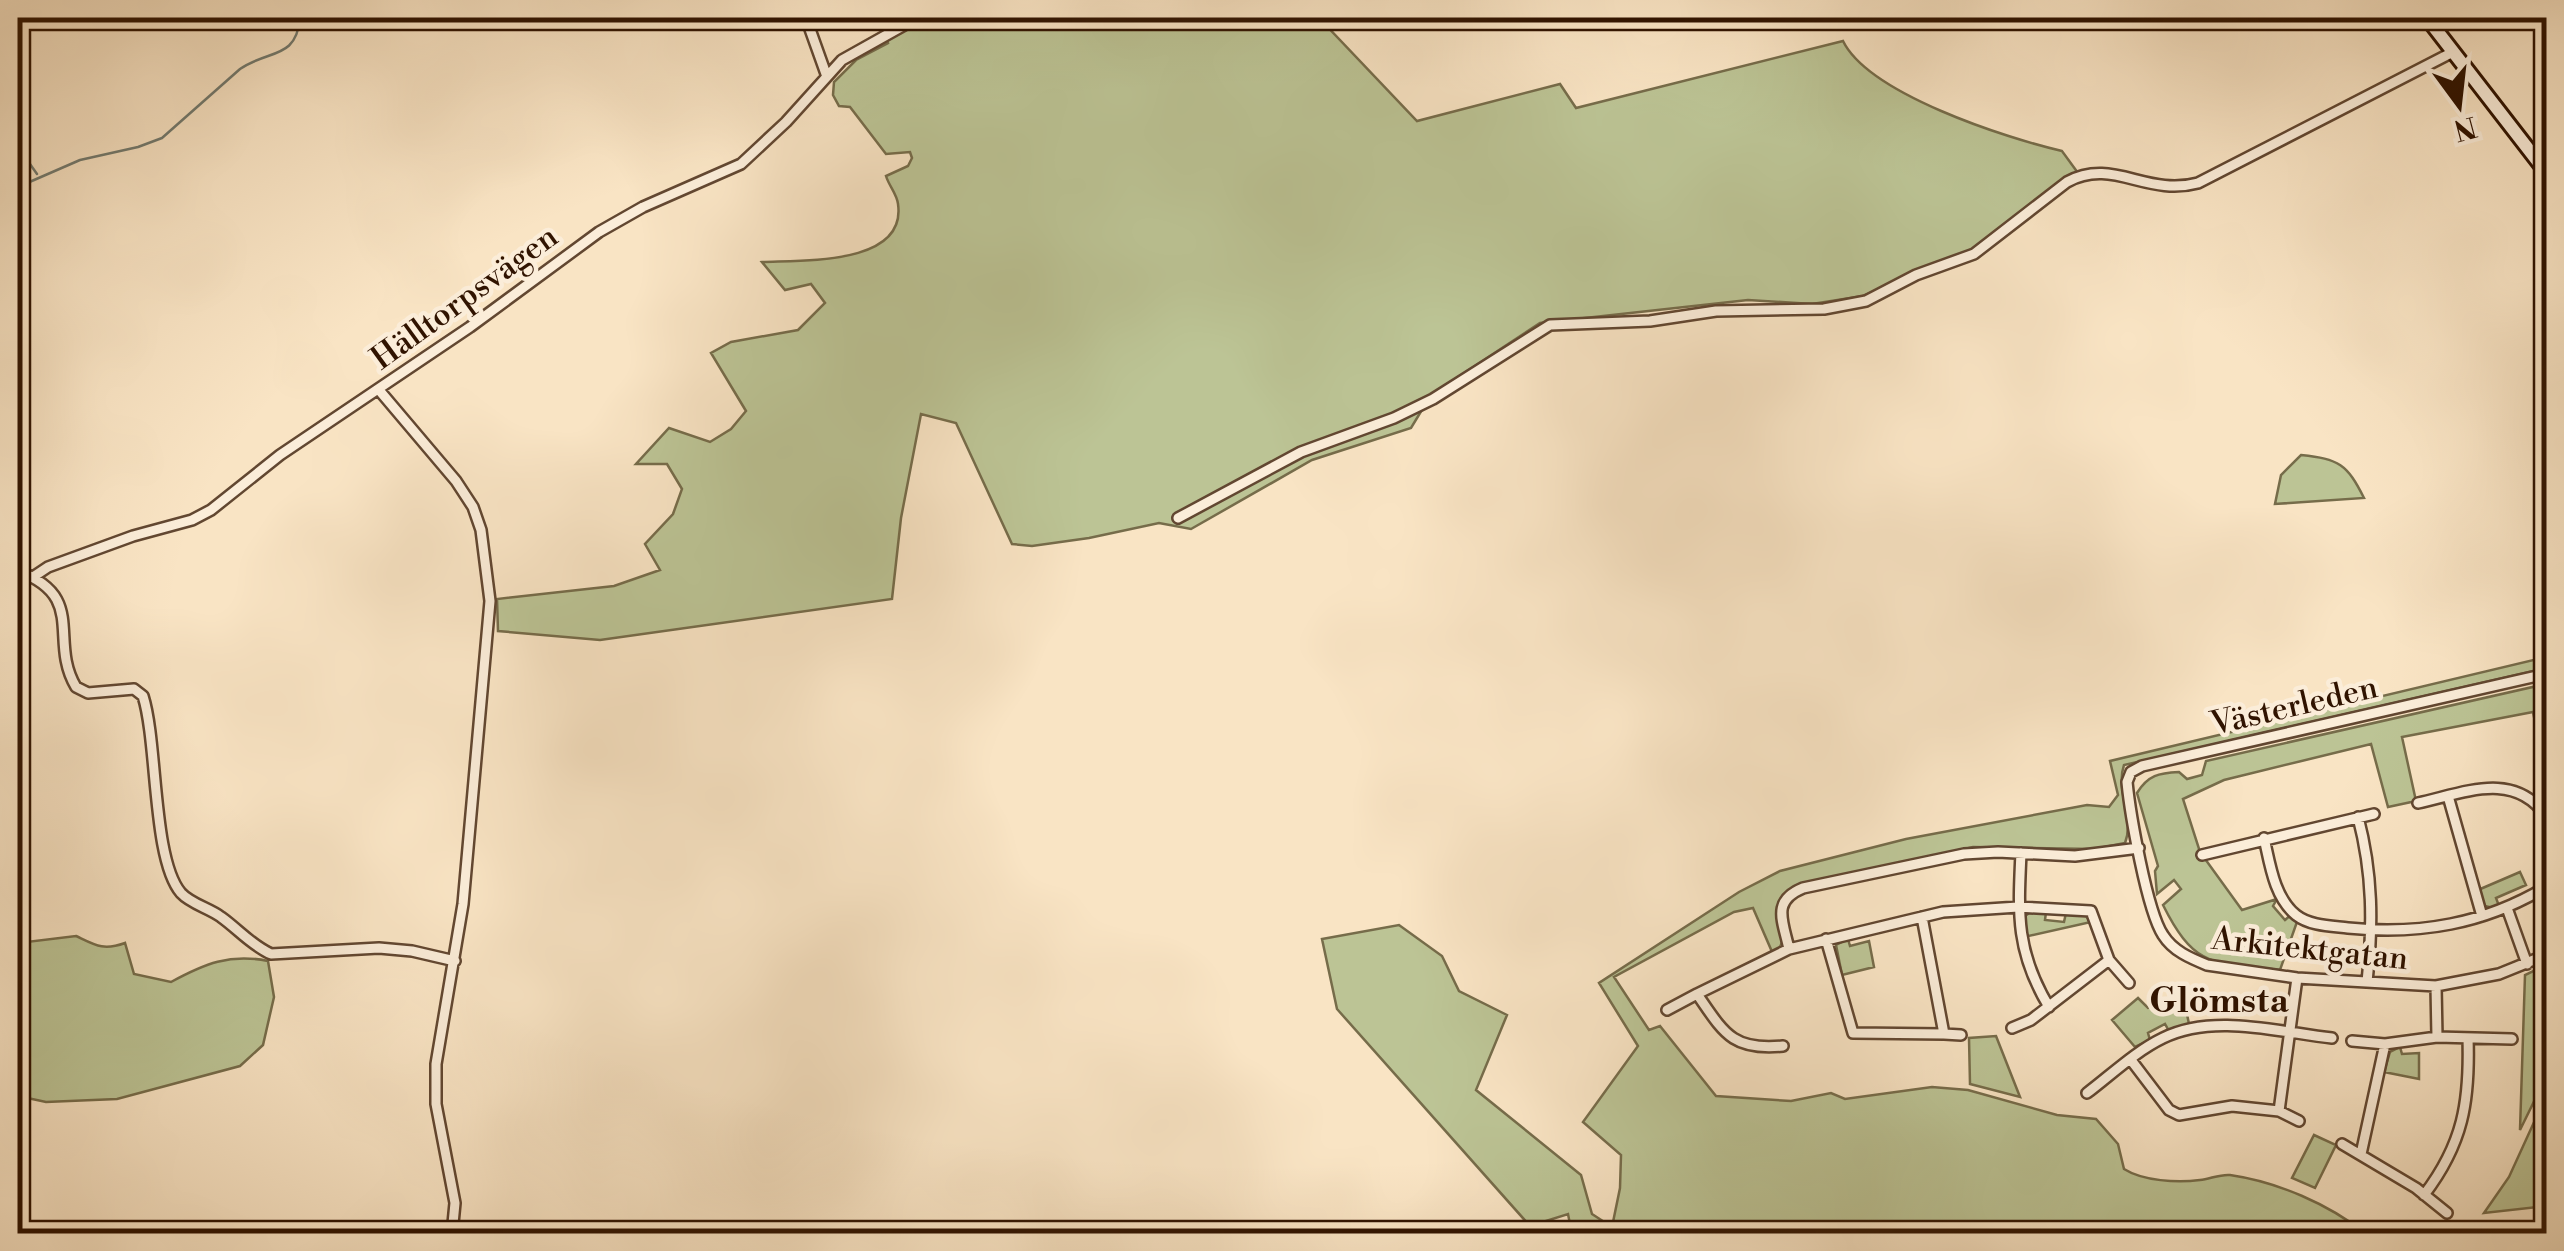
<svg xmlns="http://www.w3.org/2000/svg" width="2564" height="1251" viewBox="0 0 2564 1251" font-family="'Libre Bodoni',serif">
  <rect width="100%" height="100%" fill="#f9e4c4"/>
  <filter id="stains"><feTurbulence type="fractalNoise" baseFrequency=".002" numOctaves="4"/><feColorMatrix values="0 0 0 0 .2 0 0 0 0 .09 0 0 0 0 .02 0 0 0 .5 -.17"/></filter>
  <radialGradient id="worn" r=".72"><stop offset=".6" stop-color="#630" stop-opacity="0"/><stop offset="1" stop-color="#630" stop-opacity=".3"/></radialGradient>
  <path fill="#bcc495" stroke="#766c4a" stroke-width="2.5" d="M904 18H1319L1417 121 1560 84 1576 108 1843 41C1869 94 2006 138 2062 151L2078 173 1977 247 1863 296 1812 304 1748 300 1540 323 1431 395 1411 428 1312 460 1191 529 1159 523 1089 538 1032 546 1012 544 956 423 921 414 901 518 892 599 600 640 498 631 497 599 614 586 660 570 645 544 673 514 682 489 667 464H636L669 428 710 442 731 429 746 411 711 353 731 342 798 330 825 303 811 284 785 290 762 262C800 260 907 266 898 204 897 194 889 186 886 176L908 166 912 158 910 152 886 154 850 107 839 106 833 95 834 82 856 60 888 43 885 31Z
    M2301 455C2339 459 2347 464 2364 498L2275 504 2281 475Z
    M2546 657V668L2124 765C2115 791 2135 818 2125 843L2094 849 1973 847 1790 890C1763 912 1798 937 1773 954L1753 908 1734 912 1614 977 1649 1030 1660 1026 1716 1096 1791 1101 1831 1093 1845 1099 1932 1087 1968 1090 2057 1115 2096 1119 2118 1144 2124 1169C2143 1181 2177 1183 2200 1180 2210 1179 2220 1174 2230 1175 2278 1182 2328 1204 2365 1233L1572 1234 1568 1214 1530 1226 1337 1009 1322 939 1399 925 1442 956 1459 991 1507 1015 1476 1090 1581 1175 1592 1214 1612 1227 1620 1188 1621 1155 1583 1122 1638 1046 1599 983 1739 892 1780 871 1906 839 2087 805 2109 807 2118 795 2110 761Z
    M2546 684V742L2537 732 2533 712 2402 737 2416 801 2388 807 2371 744 2224 780 2183 799 2200 852 2242 910 2277 899 2273 906 2285 920 2291 915 2298 919 2280 970C2214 963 2195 969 2163 905L2181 889 2174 880 2157 894 2155 871 2158 866 2137 793C2148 775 2159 773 2179 772L2187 779 2202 775 2206 761Z
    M2520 872 2526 885 2496 898 2499 906 2493 908 2485 906 2478 890Z
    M2046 912 2045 920 2064 922 2066 913 2086 916 2091 922 2024 937V917L2029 913Z
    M76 936C95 945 103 951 125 943L134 974 171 982C204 964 230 953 268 961L274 997 263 1045 240 1066 117 1099 46 1102 18 1096V943Z
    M1848 939 1850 946 1869 941 1874 967 1842 975 1836 945Z
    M2546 965V1077L2520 1130 2525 975Z
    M2138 998 2148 1008 2184 1000 2189 1024 2169 1031 2165 1024 2148 1033 2150 1040 2135 1047 2112 1020Z
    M1996 1036 2020 1097 1970 1084 1969 1038Z
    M2400 1047 2402 1054 2419 1053V1079L2384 1072 2390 1052Z
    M2546 1096V1206L2484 1213 2509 1177Z
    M2314 1135 2336 1145 2315 1188 2292 1178Z"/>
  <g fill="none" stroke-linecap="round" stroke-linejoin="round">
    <path stroke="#727a6f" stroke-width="2.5" d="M18 147 37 174
      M18 187 80 160 138 147 162 138 240 69C269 49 296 60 300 18"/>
    <defs>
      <path id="street" d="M806 18 826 74
        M379 390 456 481 473 507 481 530 490 601 463 904 436 1064V1104L455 1203 452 1234
        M1178 518 1301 452 1394 418 1433 399 1550 325 1650 321 1716 311 1824 309 1866 301 1916 275 1974 254 2067 182C2113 157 2146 197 2198 183L2453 52
        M18 571C88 597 48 640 76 687L88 693 134 689 143 696C158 743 152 859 181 893 191 904 209 908 221 917 238 929 251 945 271 954L379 948 412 951 455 961
        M33 577 48 567 133 536 192 520 211 510 280 455 470 327 599 232 643 207 741 164 786 122 842 60 917 18
        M2546 674 2142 766 2131 772 2127 782C2130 813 2147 911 2163 935 2173 951 2190 958 2207 965L2297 978 2436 986 2499 974 2546 955
        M2448 796 2482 916
        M2418 803C2464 793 2514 770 2546 816
        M2358 817C2373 874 2373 925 2367 982
        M2264 838C2270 864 2274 897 2296 915 2310 926 2331 926 2348 928 2420 935 2484 924 2546 887
        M2021 853C2018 915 2016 952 2049 1007
        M2202 855 2374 814
        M2507 908 2527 964
        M1826 939 1853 1033 1944 1034 1922 917
        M1789 949C1783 921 1771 901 1803 888L1964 854 1998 852 2075 856 2139 848
        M2109 960 2129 983
        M2436 986 2437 1037
        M1667 1010 1697 994
        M1944 1034 1961 1035
        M2352 1041 2385 1044 2437 1037 2512 1039
        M1783 1046C1732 1051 1724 1033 1697 994L1789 949 1943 912 2018 907 2091 911 2109 960 2031 1020 2012 1028
        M2131 1060 2169 1110 2179 1115 2232 1106 2279 1111 2299 1121
        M2087 1093C2112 1074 2136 1051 2163 1038 2213 1013 2278 1032 2332 1038
        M2279 1111 2297 978
        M2342 1144 2416 1188 2447 1213
        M2361 1154 2385 1044
        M2424 1195C2463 1144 2470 1102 2468 1038"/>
      <path id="secondary" d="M2427 18 2546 172"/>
    </defs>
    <use href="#street" stroke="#624731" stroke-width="14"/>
    <use href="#secondary" stroke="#301300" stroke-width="18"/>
    <use href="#street" stroke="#fbedd9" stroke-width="9"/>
    <use href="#secondary" stroke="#fbedd9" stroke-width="12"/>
  </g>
  <g text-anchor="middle" stroke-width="9" stroke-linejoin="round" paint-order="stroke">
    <g font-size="32" fill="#301300" stroke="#fbedd9">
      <text transform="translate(464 297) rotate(-36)" y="11">Hälltorpsvägen</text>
      <text transform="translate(2294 705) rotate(-13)" y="11">Västerleden</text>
      <text transform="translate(2310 948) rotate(6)" y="11">Arkitektgatan</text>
    </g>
    <g font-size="35" font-weight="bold" fill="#301300" stroke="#fbedd9">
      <text x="2219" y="1012">Glömsta</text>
    </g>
  </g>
  <rect width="2564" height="1251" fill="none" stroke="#f9e4c4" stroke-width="60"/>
  <rect x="20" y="20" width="2524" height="1211" fill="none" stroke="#301300" stroke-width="5"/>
  <rect x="30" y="30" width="2504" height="1191" fill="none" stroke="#301300" stroke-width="2.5"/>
  <g transform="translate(2459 105) rotate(165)" stroke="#fbedd9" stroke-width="8" paint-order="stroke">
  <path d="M0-8L18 38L0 25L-18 38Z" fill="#301300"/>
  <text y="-15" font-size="28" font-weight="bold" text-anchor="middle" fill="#301300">N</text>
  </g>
  <rect width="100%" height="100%" filter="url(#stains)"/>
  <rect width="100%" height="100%" fill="url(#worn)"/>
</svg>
